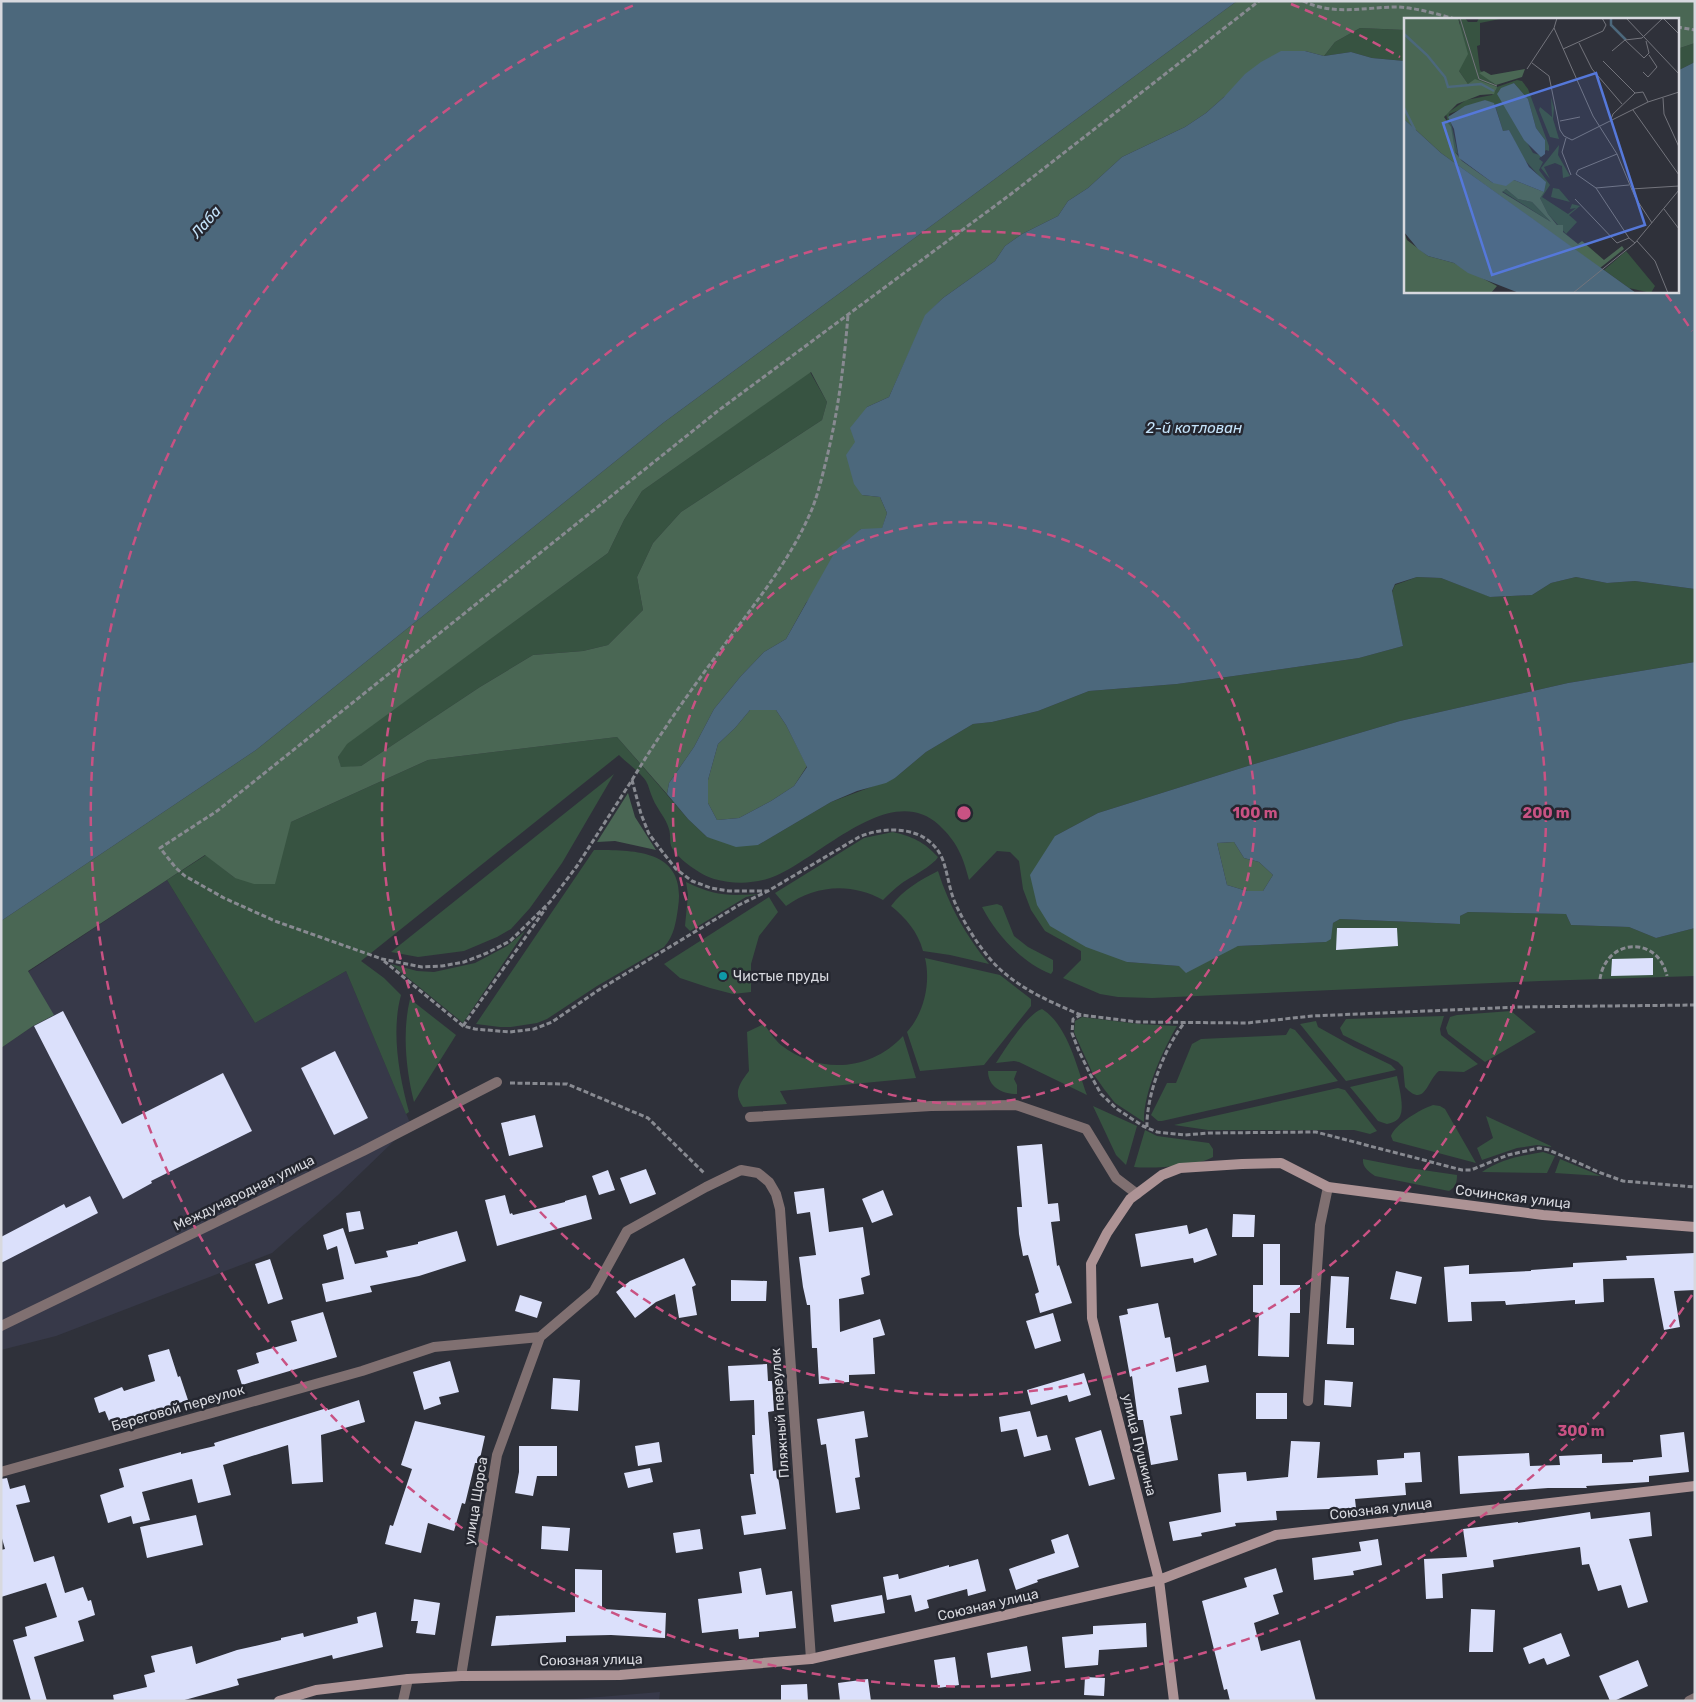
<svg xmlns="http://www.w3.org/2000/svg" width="1696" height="1702" font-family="Rubik,sans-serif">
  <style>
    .built { fill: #373949 }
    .green { fill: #375341 }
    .forest { fill: #4a6754; fill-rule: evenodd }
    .water { fill: #4c687c; fill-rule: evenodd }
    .building { fill: #dbe0fb }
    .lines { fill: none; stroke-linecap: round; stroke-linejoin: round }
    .path { stroke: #888a91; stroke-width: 3; stroke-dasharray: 5 2.5; stroke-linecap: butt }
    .street { stroke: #807071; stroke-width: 10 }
    .secondary { stroke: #ad9395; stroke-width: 10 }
    .ring { fill: none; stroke: #c95283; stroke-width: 2.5; stroke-dasharray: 9 6 }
    .culture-dot { fill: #0f9aa8; stroke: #252730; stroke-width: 2 }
    .labels { text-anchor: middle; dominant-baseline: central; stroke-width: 5; stroke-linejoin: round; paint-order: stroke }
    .poi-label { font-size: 14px; fill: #d8d9df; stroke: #252730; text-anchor: start }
    .street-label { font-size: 14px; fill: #d8d9df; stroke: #252730 }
    .water-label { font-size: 15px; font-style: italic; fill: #c5e4fb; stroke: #252730 }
    .inset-river { fill: none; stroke: #4c687c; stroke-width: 2.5 }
    .inset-road { fill: none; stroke: #73747c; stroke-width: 1 }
    .view { fill: #5578da; fill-opacity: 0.15; stroke: #5578da; stroke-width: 2.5 }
    .inset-edge { fill: none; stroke: #d8d9df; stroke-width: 2.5 }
    .centre { fill: #c95283; stroke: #252730; stroke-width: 2.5 }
    .ring-label { font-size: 15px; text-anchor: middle; font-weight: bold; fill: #c95283; stroke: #252730; stroke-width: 5; stroke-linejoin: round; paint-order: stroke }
  </style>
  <rect width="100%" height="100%" fill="#2f313a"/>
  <path class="built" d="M167 880 255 1023 346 971 413 1130 396 1139 338 1195 272 1253 56 1336 1 1350V1048L33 1026 53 1015 28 972Z
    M660 1692 659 1701H551Z"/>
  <path class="green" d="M1360 28 1405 30V61L1372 58 1351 52 1324 56 1335 42Z
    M1695 43V62L1677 71V49Z
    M810 372 827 402 822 420 681 512 653 543 637 577 643 610 608 645 583 651 533 655 480 687 361 766 341 768 338 757 346 744 608 553 624 520 642 491Z
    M1417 577 1441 578 1491 597 1532 595 1551 583 1576 577 1607 583 1635 581 1695 589V662L1568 683 1400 721 1251 765 1098 813 1055 836 1127 962 1179 966 1238 946 1326 942 1333 923 1340 919 1460 924V916L1468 912 1566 914 1571 925 1629 927 1656 938 1695 928V976L1540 981 1152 998 1118 997 1100 994 1063 978 1081 960V951L1045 931 1031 910 1023 889 1019 861 1010 852 997 851 969 880C963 856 957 842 939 825 889 779 817 862 770 878 753 884 732 884 714 879 701 875 679 860 672 848 669 842 671 835 669 829 666 818 657 809 653 799 650 793 649 786 646 781 640 772 627 763 619 755L361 961 384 978 401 995C391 1032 399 1075 409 1112L406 1114 346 971 255 1023 167 880 206 855 235 878 291 822 428 760 617 737 688 819 707 837 758 845 831 802 895 778 926 752 973 724 992 722 1038 711 1089 691 1177 684 1269 671 1359 658 1403 646 1392 592 1395 585Z
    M614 774 562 863 530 908 511 929 497 937 464 951 418 957 391 952Z
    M893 832C913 837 923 841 938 857 934 865 911 877 902 883 895 888 889 894 883 900 851 882 815 885 786 906L775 893 864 838Z
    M594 850C636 850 687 850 678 908 676 922 674 936 664 947L597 986 547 1019 537 1023 511 1027H500L476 1024Z
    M938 871C949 906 966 936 989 964L950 955 923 951C918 932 906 918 891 906 903 890 920 880 938 871Z
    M686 882C715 896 727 896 759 894L746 897 690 931 685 926 688 895Z
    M769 897 778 912 759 936 751 964V992L733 994 710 988 680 978 664 964Z
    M997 904 1002 906 1014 936 1028 947 1053 960V971L1051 974C1021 962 996 934 982 907Z
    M525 931 463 1023 391 964 417 971 434 972 475 963 507 946Z
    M925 958 1000 975 1031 999V1006L984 1065 920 1071 907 1032C924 1013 931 983 925 958Z
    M410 999 456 1035 414 1102C406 1070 402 1032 410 999Z
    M1042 1009C1068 1025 1077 1068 1087 1095L1019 1062 1014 1061 996 1063C1005 1049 1027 1014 1042 1009Z
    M1511 1011 1536 1032 1485 1062 1448 1034 1446 1028 1450 1017 1457 1015Z
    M1444 1016 1440 1029 1441 1035 1478 1064 1464 1072 1439 1071C1427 1080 1425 1109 1405 1087L1403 1067 1398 1062 1343 1035 1340 1028 1346 1019Z
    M1082 1017 1139 1024 1177 1026C1163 1050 1143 1093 1144 1122L1115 1103 1104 1089 1092 1072 1076 1037 1074 1032 1075 1021Z
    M1316 1021 1318 1027 1354 1047 1391 1065 1396 1070 1346 1081 1300 1024Z
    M764 1024C769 1031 775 1040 781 1045 819 1075 871 1071 903 1036L916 1078 780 1091 787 1104 743 1107C733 1093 739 1084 749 1071L747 1032Z
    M1290 1028 1295 1030 1338 1081 1162 1121H1158L1151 1115 1167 1083H1176L1192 1044 1201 1039 1286 1035Z
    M988 1071H1017L1014 1079 1017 1085V1094C1002 1094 988 1087 988 1071Z
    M1397 1076C1399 1087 1406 1112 1398 1119 1395 1122 1391 1123 1387 1124L1378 1121 1350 1087Z
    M1338 1088 1345 1090 1377 1131 1370 1134 1354 1130H1208L1174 1125Z
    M1433 1105 1440 1106 1445 1109 1476 1163 1393 1141 1391 1136C1395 1124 1421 1109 1433 1105Z
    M1093 1106 1137 1126 1126 1165 1116 1155Z
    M1486 1116 1553 1147 1537 1145 1517 1148 1482 1160 1477 1148 1493 1138Z
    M1145 1130 1157 1136 1209 1143 1213 1149V1157C1198 1166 1152 1169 1134 1167Z
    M1543 1152 1555 1156 1547 1173 1482 1172C1501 1159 1520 1156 1543 1152Z
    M1363 1159 1409 1168 1457 1175C1457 1182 1456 1187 1449 1191L1375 1176C1369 1172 1362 1167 1363 1159Z
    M1560 1159 1601 1176 1555 1173Z"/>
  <path class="forest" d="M1237 1H1695V43L1677 49V19H1405V30L1360 28 1335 42 1324 56 1305 51 1224 97 1206 113 1185 127 1122 157 1088 188 1068 201 1058 216 1022 234 1005 246 995 261 943 298 926 315 889 397 867 407 855 442 862 495 880 497 887 513 882 529H861L806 603 786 639 764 652 741 676 714 709 694 747 669 783 667 794 617 737 428 760 291 822 275 884H254L235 878 205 855 28 971 54 1015 33 1026 1 1048V921L256 750 663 423ZM811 372 827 402 822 420 681 512 653 543 637 577 643 610 608 645 583 651 533 655 480 687 361 766 341 767 338 757 347 744 608 553 624 520 642 491Z
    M750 710H776L786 725 807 766 794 786 771 801 739 818 717 820 708 803V780L718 744 735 728Z
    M628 793 635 817 656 850 615 841 597 842Z
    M1234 842 1244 858 1259 862 1273 875 1263 891H1247L1227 885 1217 843Z"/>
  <path class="water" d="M1 1H1237L663 423 256 750 1 921Z
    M1281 51H1305L1324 56 1351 52 1372 58 1405 61V291H1677V71L1695 62V589L1635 581 1607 583 1576 577 1551 583 1532 595 1490 597 1441 578 1417 577 1395 584 1392 591 1403 646 1359 658 1269 671 1177 684 1089 691 1038 711 992 722 973 724 926 752 895 778 886 783 857 791 831 802 758 845 736 847 707 837 688 819 667 794 669 783 694 747 714 709 741 676 764 652 786 639 836 550 861 529 882 528 887 513 880 497 862 495 854 484 846 455 855 442 850 428 867 407 889 397 925 315 943 298 995 261 1005 246 1022 234 1058 216 1068 201 1088 188 1122 157 1185 127 1206 113 1224 97 1245 74 1261 62ZM750 710H776L786 725 807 767 794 786 771 801 739 818 717 820 708 803V780L718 744 735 728Z
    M1695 662V928L1656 938 1629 927 1571 925 1566 914 1468 912 1460 916V924L1340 919 1333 923 1331 939 1326 942 1238 946 1186 973 1179 966 1127 962 1086 947 1050 926 1037 905 1030 875 1055 836 1098 813 1251 765 1400 721 1568 683ZM1234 842 1244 858 1259 862 1273 875 1263 891H1247L1227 885 1217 843Z"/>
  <path class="building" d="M1337 928H1397L1398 946 1336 950Z
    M1653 958V975L1611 976 1612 959Z
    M63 1011 122 1124 223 1073 252 1131 151 1181 152 1183 123 1199 34 1026Z
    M335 1051 368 1118 334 1135 301 1068Z
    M535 1115 543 1147 509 1156 501 1123Z
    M1042 1144 1048 1204 1058 1203 1060 1221 1051 1222 1057 1266 1059 1265 1072 1303 1040 1313 1035 1294 1039 1292 1028 1255 1023 1256 1019 1234 1017 1207H1022L1017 1146Z
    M646 1169 656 1194 630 1204 620 1178Z
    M608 1170 615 1190 599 1195 592 1176Z
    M824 1188 829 1232 863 1227 870 1275 861 1278 864 1294 839 1299 840 1332 880 1319 885 1335 873 1338 875 1374 849 1375V1382L819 1384 817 1348H812L810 1305H807L803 1287 799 1257 816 1255 810 1212 797 1214 794 1192Z
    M883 1190 893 1215 872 1223 862 1199Z
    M505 1195 510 1214 512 1213 513 1215 565 1202V1201L586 1195 592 1219 497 1246 485 1200Z
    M90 1196 98 1213 1 1263V1237L64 1204 66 1208Z
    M360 1211 364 1229 349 1232 346 1213Z
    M1233 1214 1255 1215 1254 1237H1232Z
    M1187 1225 1189 1234 1207 1228 1217 1255 1194 1263 1193 1258 1141 1267 1135 1234Z
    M343 1228 355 1264 388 1257 386 1251 418 1244V1242L457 1231 466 1261 419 1276 370 1286 372 1292 326 1302 322 1284 344 1279 337 1246 327 1250 323 1235Z
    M1263 1244H1280V1285H1300V1313H1290L1289 1357 1258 1356 1259 1313 1253 1312V1285H1263Z
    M1695 1253V1290L1674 1291 1680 1327 1664 1330 1654 1278 1603 1279 1604 1302 1575 1304V1300L1506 1305 1505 1301 1471 1302 1472 1321 1448 1322 1444 1267 1469 1265V1274L1531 1271V1270L1573 1267V1263L1627 1260 1626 1256Z
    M684 1258 696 1285 692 1287 697 1315 679 1318 675 1294 656 1302 635 1318 616 1292 630 1281Z
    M270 1259 283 1299 268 1304 255 1264Z
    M1396 1271 1422 1277 1416 1304 1390 1299Z
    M1331 1276 1349 1277 1346 1328H1354V1345L1327 1344Z
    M731 1280 767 1281 766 1301H731Z
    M520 1295 542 1302 537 1318 515 1311Z
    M1158 1303 1165 1338 1170 1337 1176 1372 1206 1365 1209 1382 1178 1388 1182 1414 1170 1416 1178 1460 1151 1465 1143 1420H1138L1132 1376 1130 1377 1119 1316 1128 1314 1127 1309Z
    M323 1312 337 1357 242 1385 237 1370 259 1363 256 1353 297 1341 291 1321Z
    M1053 1313 1061 1341 1035 1349 1026 1321Z
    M169 1349 178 1377 180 1376 188 1400 155 1411 157 1416 141 1422 139 1416 111 1426 105 1411 99 1413 94 1398 122 1387 124 1391 155 1381 148 1355Z
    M450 1361 459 1392 439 1397 441 1404 424 1410 413 1372Z
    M767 1364 768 1381H772L774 1411 768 1412 773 1471 777 1470 786 1529 744 1535 741 1516 756 1514 750 1474H754L752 1435H755L754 1400 730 1401 728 1366Z
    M1084 1373 1091 1395 1069 1402 1067 1395 1031 1405 1027 1390Z
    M553 1378 580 1380 578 1411 551 1409Z
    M1325 1380 1353 1382 1351 1407 1324 1405Z
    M1256 1393H1287V1419H1256Z
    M359 1400 365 1422 321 1435 323 1482 292 1484 288 1445 223 1465 231 1495 198 1503 192 1479 142 1492 150 1520 133 1524 131 1516 108 1523 100 1495 124 1487 119 1469 181 1452V1454L215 1446 214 1443 327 1408 328 1410Z
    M864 1411 868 1437 855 1439 860 1477 855 1478 860 1509 836 1513 826 1444 821 1445 817 1419Z
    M1030 1411 1037 1437 1047 1435 1051 1450 1024 1457 1017 1429 1001 1432 999 1417Z
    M415 1421 485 1436 479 1463H475L465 1504 462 1503 454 1531 428 1523 421 1553 385 1544 390 1525 393 1526 412 1469 401 1465Z
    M1101 1430 1115 1479 1089 1486 1075 1438Z
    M1684 1432 1689 1472 1649 1476V1482L1586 1486 1587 1488H1548L1460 1494 1458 1456 1529 1453 1530 1466 1560 1465 1559 1456 1602 1454V1463L1633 1462V1460L1662 1457 1660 1435Z
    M1291 1441 1320 1442 1317 1478 1378 1475 1377 1460 1404 1458V1453L1420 1452 1422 1482 1405 1483 1406 1495 1355 1499 1356 1508 1276 1511 1277 1520 1235 1523 1236 1526 1201 1533 1202 1536 1173 1541 1169 1522 1221 1512 1218 1474 1246 1472 1247 1481 1288 1477Z
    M659 1442 662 1462 638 1466 635 1446Z
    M519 1446H557V1476H537L533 1496 515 1493 519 1472Z
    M650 1468 653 1482 628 1488 624 1473Z
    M7 1478 10 1489 25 1485 30 1502 16 1505 34 1562 54 1556 65 1593 83 1587 88 1601 91 1600 95 1615 78 1621 84 1641 34 1657 47 1701H31L13 1640 27 1636 25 1627 57 1617 46 1583 1 1597V1550L5 1549 1 1535V1479Z
    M1590 1512 1591 1519 1650 1512 1652 1536 1629 1539 1648 1602 1628 1608 1621 1585 1598 1591 1589 1564 1582 1565 1580 1547 1493 1560 1494 1567 1442 1574 1443 1598 1426 1599 1424 1559 1467 1557 1463 1529 1518 1522V1523Z
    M196 1515 203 1545 147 1558 140 1527Z
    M542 1526 570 1528 568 1551 541 1549Z
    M700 1529 703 1549 676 1553 673 1533Z
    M1068 1534 1079 1567 1037 1580 1038 1582 1016 1590 1009 1569 1055 1553 1051 1540Z
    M1378 1539 1382 1565 1353 1571 1354 1575 1314 1580 1312 1558 1361 1551 1359 1542Z
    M978 1559 986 1591 968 1596 967 1589 927 1600 929 1608 915 1612 911 1595 887 1600 883 1577 898 1574 899 1579 949 1565V1567Z
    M761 1568 766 1595 792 1591 796 1628 759 1632V1637L739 1639 738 1629 702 1633 698 1599 742 1593 739 1572Z
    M1276 1568 1283 1592 1273 1595 1279 1614 1254 1623 1261 1651 1300 1640 1316 1701H1230L1227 1689 1224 1690 1202 1601 1247 1587 1244 1578Z
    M575 1569 602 1570V1607L603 1609 666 1613 665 1638 611 1635 566 1636V1642L491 1646 496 1616 575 1612Z
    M882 1595 885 1613 834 1622 831 1605Z
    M414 1599 440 1603 435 1635 416 1633 418 1621H411Z
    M1471 1609 1495 1610 1493 1652H1469Z
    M376 1612 383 1647 333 1659 332 1655 237 1679 239 1685 181 1701H114L113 1695 147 1687 144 1675 155 1672 151 1656 192 1646 196 1664 237 1650 281 1640V1638L303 1633 304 1637 358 1623 357 1617Z
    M1146 1623 1147 1647 1099 1650 1098 1665 1065 1668 1062 1637 1093 1634V1626Z
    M1561 1633 1570 1656 1547 1665 1544 1658 1529 1664 1523 1648Z
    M1027 1646 1031 1671 991 1678 987 1653Z
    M955 1657 959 1685 938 1688 934 1660Z
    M1638 1660 1648 1686 1614 1701H1610L1599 1676Z
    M1085 1677 1105 1678 1104 1696 1084 1695Z
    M868 1679 871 1701H840L838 1683Z
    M807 1684 808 1701H781V1685Z"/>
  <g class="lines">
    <path class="path" d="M1303 1C1334 16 1365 7 1398 7 1417 8 1437 14 1455 19
      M1677 27 1695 30
      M632 780C658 737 687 695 717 655 751 608 790 562 812 509 818 494 822 477 826 461 838 413 844 365 848 315
      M384 961 463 1026 475 1029 510 1032 534 1029 552 1022 597 991 739 905 768 891
      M1600 979C1606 938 1658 935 1667 976
      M1695 1005 1519 1007 1312 1016 1247 1023 1138 1022 1081 1015 1073 1019 1072 1033 1078 1049 1090 1074 1101 1094 1117 1109 1143 1126 1157 1132 1185 1135 1209 1133 1316 1132 1462 1170H1471L1508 1155 1539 1148 1549 1150 1601 1173 1623 1181 1695 1187
      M1081 1015C1046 1000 1010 985 986 954 974 939 964 922 956 905 949 890 948 873 942 858 928 826 886 825 859 837L768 891H729L711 888 692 881 676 869 661 850 649 834 641 814 632 780 577 866 550 902 510 941 487 953 464 962 442 966 422 967 382 959 275 921 224 898 185 876 176 868 160 848 217 811 719 410 1011 194 1259 1
      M463 1026 546 908
      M510 1083 567 1084 648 1118 704 1173
      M1147 1127C1146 1096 1165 1046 1185 1022"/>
    <path class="street" d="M750 1117 931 1106 1016 1105 1086 1129 1116 1178 1137 1194
      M1 1326 363 1151 497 1082
      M1308 1401 1320 1225 1328 1187
      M1 1472 362 1371 434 1347 540 1337
      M461 1676 497 1455 540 1337 594 1291 627 1231 706 1187 741 1170 758 1173 769 1182 776 1194 780 1209 811 1659
      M403 1701 408 1679
      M1689 1701 1695 1698"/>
    <path class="secondary" d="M279 1701 316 1690 408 1679 461 1676 620 1675 811 1659 1159 1580 1276 1535 1695 1486
      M1174 1701 1159 1580 1092 1318 1091 1264 1107 1233 1130 1199 1162 1175 1180 1168 1242 1164 1281 1163 1328 1187 1543 1215 1695 1227"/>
  </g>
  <g class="ring">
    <circle cx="964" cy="813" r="291"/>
    <circle cx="964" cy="813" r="582"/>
    <path d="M1692 1295A873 873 0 1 1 637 4M1291 4A873 873 0 0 1 1400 57M1666 294A873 873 0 0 1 1692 331"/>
  </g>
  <circle class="culture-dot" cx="723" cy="976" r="5"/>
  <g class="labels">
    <g class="poi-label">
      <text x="733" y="976">Чистые пруды</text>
    </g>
    <g class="street-label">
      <text transform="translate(244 1193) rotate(-26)">Международная улица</text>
      <text transform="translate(1513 1197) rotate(7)">Сочинская улица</text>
      <text transform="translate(178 1408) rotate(-16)">Береговой переулок</text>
      <text transform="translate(780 1413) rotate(-94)">Пляжный переулок</text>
      <text transform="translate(1139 1445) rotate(76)">улица Пушкина</text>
      <text transform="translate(476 1501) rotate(-81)">улица Щорса</text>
      <text transform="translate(1381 1509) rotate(-7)">Союзная улица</text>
      <text transform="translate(988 1605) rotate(-13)">Союзная улица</text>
      <text transform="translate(591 1660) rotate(-1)">Союзная улица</text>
    </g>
    <g class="water-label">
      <text transform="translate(206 222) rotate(-49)">Лаба</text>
      <text x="1194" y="428">2-й котлован</text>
    </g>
  </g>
  <g transform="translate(1404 18)">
    <rect width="275" height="275" fill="#2f313a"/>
    <path d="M54 0H61L64 4H73L75 0H101L76 5V27L73 28 76 52 93 69 113 62 118 63 124 71 145 128V133L142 132 135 141 139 144 135 152 146 167 138 179 164 196 172 190 166 191 168 186 176 188 165 197 173 204 162 216 144 196 136 180V159L118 139 105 112 99 113 91 87 81 82 45 96 54 136 51 134 42 96 62 82 88 77 92 72 64 66 55 53 56 5ZM110 65 124 81 132 110 141 122 139 138 129 135 94 74ZM147 79 150 90 149 101 155 121 146 119 135 92 136 89 148 99ZM155 127 154 137 166 158 159 160 158 148 151 145 140 149 146 161 137 150ZM149 170 155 171 166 184 147 179ZM102 171 114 181 128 184 147 204 98 173ZM222 233 251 268 247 275 225 270 200 252Z" fill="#375341" fill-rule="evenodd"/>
    <path d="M0 0H54L64 36 55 53 64 66 71 61 93 69 90 76 76 77 53 86 40 99 47 109 51 134 58 143 89 165 110 162 140 174 136 180 144 196 153 207H159V214L174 226 178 223 200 242 218 228 220 231 196 250 37 135 0 101ZM102 171 114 181 128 184 147 204 98 174ZM121 51 118 59 92 67 75 55 80 53 87 57ZM0 214 3 222 24 238 50 245 93 268 87 275H0Z" fill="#4a6754" fill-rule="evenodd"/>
    <path d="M110 65 124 81 132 110 141 122V136L137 139 120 122 93 76 97 70ZM81 82 90 85 99 113 105 112 125 149 142 164 140 174 110 162 102 168 89 165 55 140 50 111 44 99 61 88ZM0 101 37 135 232 275H115L64 255 50 245 24 238 14 231 0 214Z" fill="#4c687c"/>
    <path class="inset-river" d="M207 0V7L222 22M0 16 23 37 41 59 44 69 77 66 90 73M0 90 11 112"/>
    <path class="inset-road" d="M56 0 75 61 93 68M222 0 275 56M150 10 189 98 213 136 231 179 248 205M242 23 245 35 240 40 221 22 238 20 259 0 275 16M175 25 188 51 218 86M159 31 199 13 202 7 198 0M208 33 221 22M199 43 231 75 239 74 244 84M128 45 145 58 156 112 160 118 168 122 244 84 275 74M123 51 150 10 153 0M239 54 244 59 253 49 245 37M259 80 260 96 275 129M229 92 275 157M207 101 209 96 231 75M156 103 176 99M162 120 158 134 167 157M213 136 174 152 172 156 192 170 225 167M192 170 225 220 231 225M227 171 275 168M171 181 213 225 225 220M260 191 275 211M233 223 251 243 264 275M169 275 231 225 275 172"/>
    <path class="view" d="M192 55 241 207 88 257 39 105Z"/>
    <rect width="275" height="275" class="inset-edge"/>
  </g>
  <circle cx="964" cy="813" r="8" class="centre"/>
  <g class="ring-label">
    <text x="1255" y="818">100 m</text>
    <text x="1546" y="818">200 m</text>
    <text x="1581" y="1436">300 m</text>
  </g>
  <rect width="1696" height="1702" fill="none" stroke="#d8d9df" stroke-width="5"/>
</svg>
